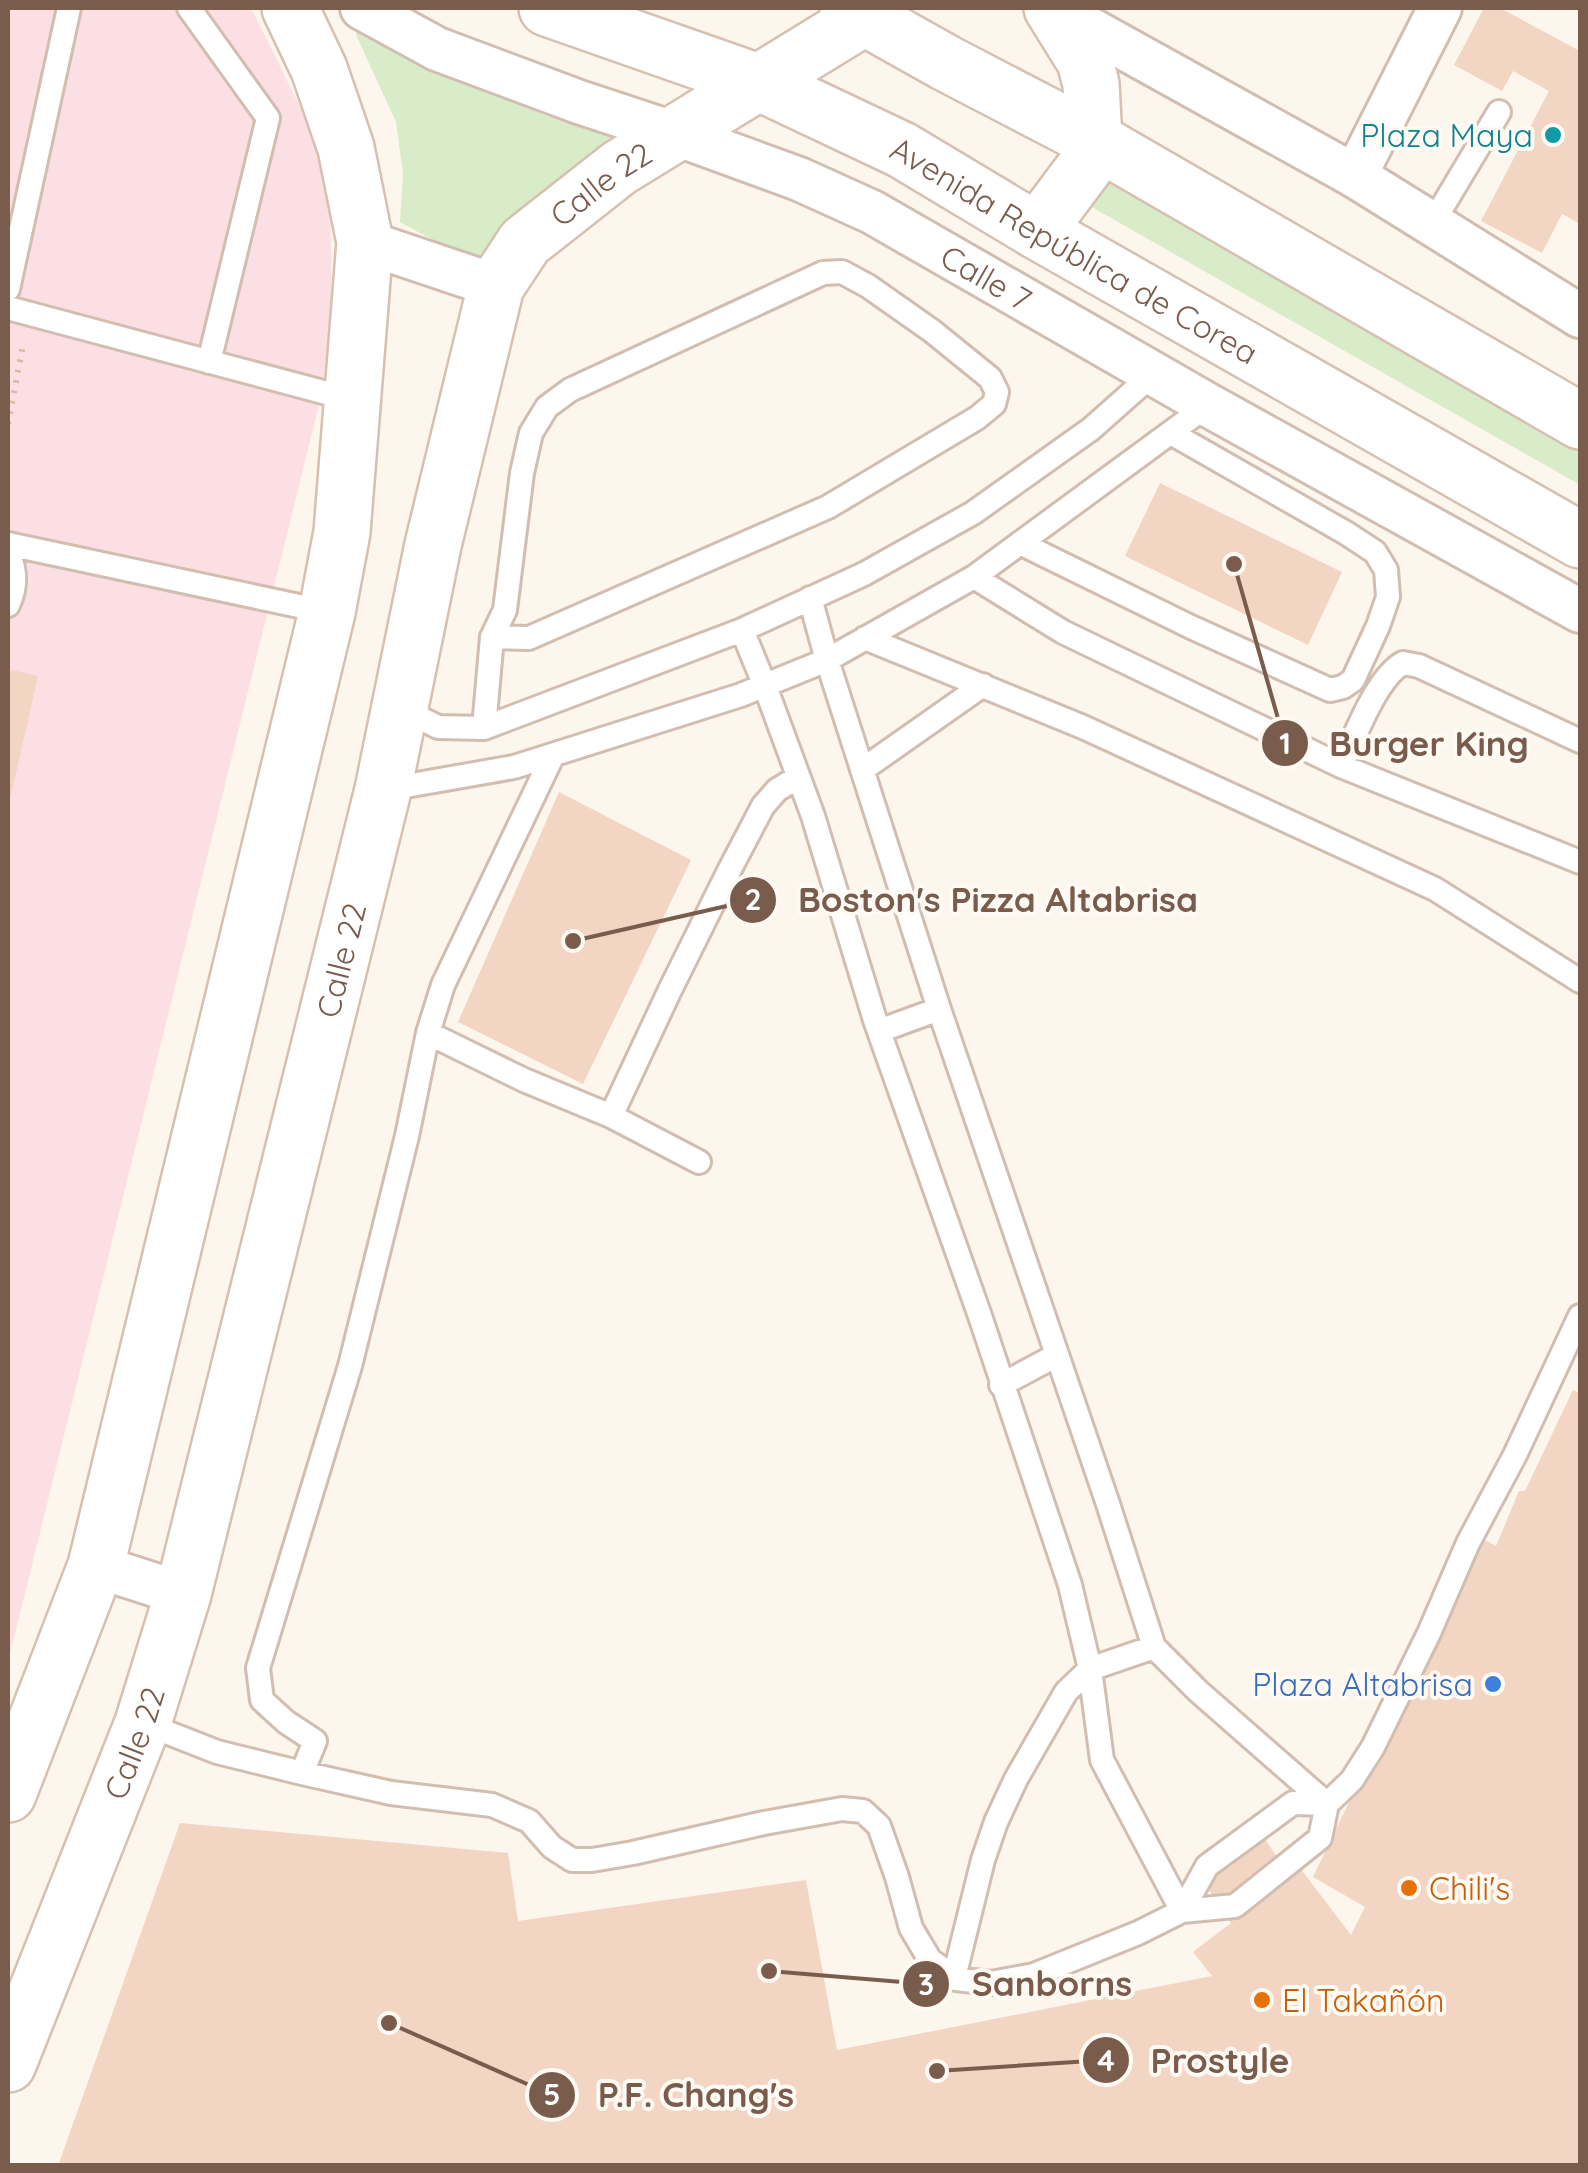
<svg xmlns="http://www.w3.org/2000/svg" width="1588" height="2173" font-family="Quicksand,sans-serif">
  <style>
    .medical { fill: #fbdfe3 }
    .green { fill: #d8ecc9 }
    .building { fill: #f3d5c3 }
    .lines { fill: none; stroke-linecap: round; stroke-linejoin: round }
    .lane-casing { stroke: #d1beb0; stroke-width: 28 }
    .street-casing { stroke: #d1beb0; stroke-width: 48 }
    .secondary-casing { stroke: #d6c0b0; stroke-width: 60 }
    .path { stroke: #d9b8a5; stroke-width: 6; stroke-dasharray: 2.5 8; stroke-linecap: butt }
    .lane { stroke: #fff; stroke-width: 22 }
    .street { stroke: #fff; stroke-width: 42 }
    .secondary { stroke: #fff; stroke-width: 55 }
    .culture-dot { fill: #0f9aa8; stroke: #fffaf3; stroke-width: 4 }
    .shop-dot { fill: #3f7fe0; stroke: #fffaf3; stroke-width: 4 }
    .food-dot { fill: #e8710a; stroke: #fffaf3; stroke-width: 4 }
    .labels { text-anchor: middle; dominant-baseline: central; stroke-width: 8; stroke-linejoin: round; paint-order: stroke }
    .culture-label { font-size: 32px; fill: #0d838f; stroke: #fffaf3; text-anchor: end }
    .street-label { font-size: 32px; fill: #7a5c4d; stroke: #fffaf3 }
    .shop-label { font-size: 32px; fill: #366cbe; stroke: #fffaf3; text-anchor: end }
    .food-label { font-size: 32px; fill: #c56008; stroke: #fffaf3; text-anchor: start }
    .leader { fill: none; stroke: #7a5c4d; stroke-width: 4 }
    .callout-dot { fill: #7a5c4d; stroke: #fffaf3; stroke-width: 4 }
    .mark-label { font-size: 30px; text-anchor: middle; font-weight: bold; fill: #fff }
    .callout-label { font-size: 35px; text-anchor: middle; font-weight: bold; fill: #7a5c4d; stroke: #fffaf3; stroke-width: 8; stroke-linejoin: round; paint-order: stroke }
  </style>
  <rect width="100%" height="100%" fill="#fdf6ec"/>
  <path class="medical" d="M8 8H248L253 12 330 167 332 352 8 1662Z"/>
  <path class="green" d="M360 25 450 77 547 116 631 133 476 264 400 222 403 173 396 122 356 35Z
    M1109 175 1580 445V485L1090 206Z"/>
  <path class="building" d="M1484 8H1500L1580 51V224L1562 214 1542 253 1481 221 1549 91 1513 71 1502 91 1454 65Z
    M1160 483 1342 572 1308 645 1125 556Z
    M8 669 38 676 9 804H8Z
    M559 792 691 860 583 1084 458 1022Z
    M1573 1390 1580 1393V2166H58L180 1823 508 1853 518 1921 806 1880 837 2050 1212 1976 1193 1952 1231 1923 1198 1874 1258 1829 1290 1876 1300 1868 1351 1935 1365 1907 1313 1877 1477 1536 1496 1546 1519 1491H1525Z"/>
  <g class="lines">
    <defs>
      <path id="lane" d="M189 8 268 118 209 362
        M1432 224 1499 112
        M8 289 69 8
        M8 308 353 400
        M1020 543 1191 627 1330 690 1343 687 1353 680 1378 626 1388 597 1386 570 1375 552 1346 533 1171 433
        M8 544 327 612
        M8 554C16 570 16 588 8 605
        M974 577 1063 632 1341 766 1580 862
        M810 598 827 660 939 1009 1108 1504 1154 1647 1198 1691 1327 1804
        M742 630 765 686 813 816 875 1020 980 1316 1070 1585 1090 1669 1102 1760 1182 1911
        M865 638 1083 727 1435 889 1580 981
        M400 708 438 727 484 728 742 630 864 574 973 513 1091 429 1153 374
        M484 728 492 637 505 610 522 473 531 433 547 407 570 390 823 273 842 272 868 286 932 331 990 378 997 392 994 404 977 418 828 507 529 638 492 637
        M1341 766C1355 737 1376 678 1403 663L1419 666 1580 741
        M862 770 983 685
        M383 790 514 767 741 695 827 660 974 577 1208 405
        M879 1031 939 1009
        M428 1033 524 1080 611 1116 699 1162
        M611 1116 670 990 730 869 763 806 777 790 798 777
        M1001 1385 1057 1355
        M143 1723 217 1752 302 1773 391 1793 492 1805 529 1821 552 1847 572 1860H592L633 1853 764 1823 842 1809 863 1811 879 1826 897 1877 911 1928 930 1960 956 1979 991 1983 1034 1975 1138 1933 1182 1911 1235 1906 1320 1838 1327 1804 1352 1780 1373 1747 1429 1633 1468 1543 1515 1455 1580 1316
        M302 1773 315 1741 286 1722 262 1700 258 1668 350 1366 407 1136 428 1033 443 985 553 755
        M1182 1911 1207 1866 1293 1803 1327 1804
        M954 1977 983 1860 996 1822 1016 1779 1066 1692 1090 1669 1154 1647"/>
      <g id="street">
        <path id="s1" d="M362 8 437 49 579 102 673 133 799 179 872 212 1208 405 1580 611"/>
        <path d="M1052 8 1355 176 1580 316"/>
        <path d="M1355 176 1440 8"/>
        <path d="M365 242 496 286"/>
        <path d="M96 1566 183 1594"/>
      </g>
      <g id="secondary">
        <path id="s2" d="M547 8 758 82 902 150 1037 231 1580 540"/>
        <path d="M848 8 946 63 1094 140 1580 421"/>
        <path d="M1037 231 1085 167 1094 140 1091 84 1085 61 1052 8"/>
        <path d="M8 1794 96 1566 327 612 342 532 365 242 346 148 319 69 290 8"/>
        <path id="s3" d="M8 2064 143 1723 183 1594 383 790 433 545 496 286 525 242 619 168 865 17"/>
      </g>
    </defs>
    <use href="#lane" class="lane-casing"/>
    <use href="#street" class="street-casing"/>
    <use href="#secondary" class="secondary-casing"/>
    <path class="path" d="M8 424 23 345"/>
    <use href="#lane" class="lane"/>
    <use href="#street" class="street"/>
    <use href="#secondary" class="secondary"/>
  </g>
  <circle class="culture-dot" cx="1553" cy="135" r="10"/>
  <circle class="shop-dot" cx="1493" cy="1684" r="10"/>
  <g class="food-dot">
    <circle cx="1409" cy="1888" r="10"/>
    <circle cx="1262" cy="2000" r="10"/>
  </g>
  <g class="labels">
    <g class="culture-label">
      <text x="1533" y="135">Plaza Maya</text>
    </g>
    <g class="street-label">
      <text stroke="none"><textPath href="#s3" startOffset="1995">Calle 22</textPath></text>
      <text stroke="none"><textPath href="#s2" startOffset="582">Avenida República de Corea</textPath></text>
      <text stroke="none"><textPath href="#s1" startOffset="682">Calle 7</textPath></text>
      <text stroke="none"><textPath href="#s3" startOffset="1155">Calle 22</textPath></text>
      <text stroke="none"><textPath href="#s3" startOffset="345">Calle 22</textPath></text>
    </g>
    <g class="shop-label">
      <text x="1473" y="1684">Plaza Altabrisa</text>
    </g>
    <g class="food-label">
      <text x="1429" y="1888">Chili's</text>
      <text x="1282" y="2000">El Takañón</text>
    </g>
  </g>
  <path class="leader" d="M1234 564L1285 743M573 941L753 900M769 1971L926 1984M937 2071L1106 2060M389 2023L552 2095"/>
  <g class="callout-dot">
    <circle cx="1234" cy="564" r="10"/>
    <circle cx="573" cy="941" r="10"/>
    <circle cx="769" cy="1971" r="10"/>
    <circle cx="937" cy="2071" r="10"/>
    <circle cx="389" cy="2023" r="10"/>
    <circle cx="1285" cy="743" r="25"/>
    <circle cx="753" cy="900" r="25"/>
    <circle cx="926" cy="1984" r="25"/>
    <circle cx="1106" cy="2060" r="25"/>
    <circle cx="552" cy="2095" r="25"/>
  </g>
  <g class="mark-label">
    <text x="1285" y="754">1</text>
    <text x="753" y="910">2</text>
    <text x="926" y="1995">3</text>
    <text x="1106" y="2071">4</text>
    <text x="552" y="2105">5</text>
  </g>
  <g class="callout-label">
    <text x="1429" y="756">Burger King</text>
    <text x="998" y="912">Boston's Pizza Altabrisa</text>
    <text x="1052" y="1996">Sanborns</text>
    <text x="1220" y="2073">Prostyle</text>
    <text x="696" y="2107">P.F. Chang's</text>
  </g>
  <rect width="1588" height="2173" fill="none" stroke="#7a5c4d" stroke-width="20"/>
</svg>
